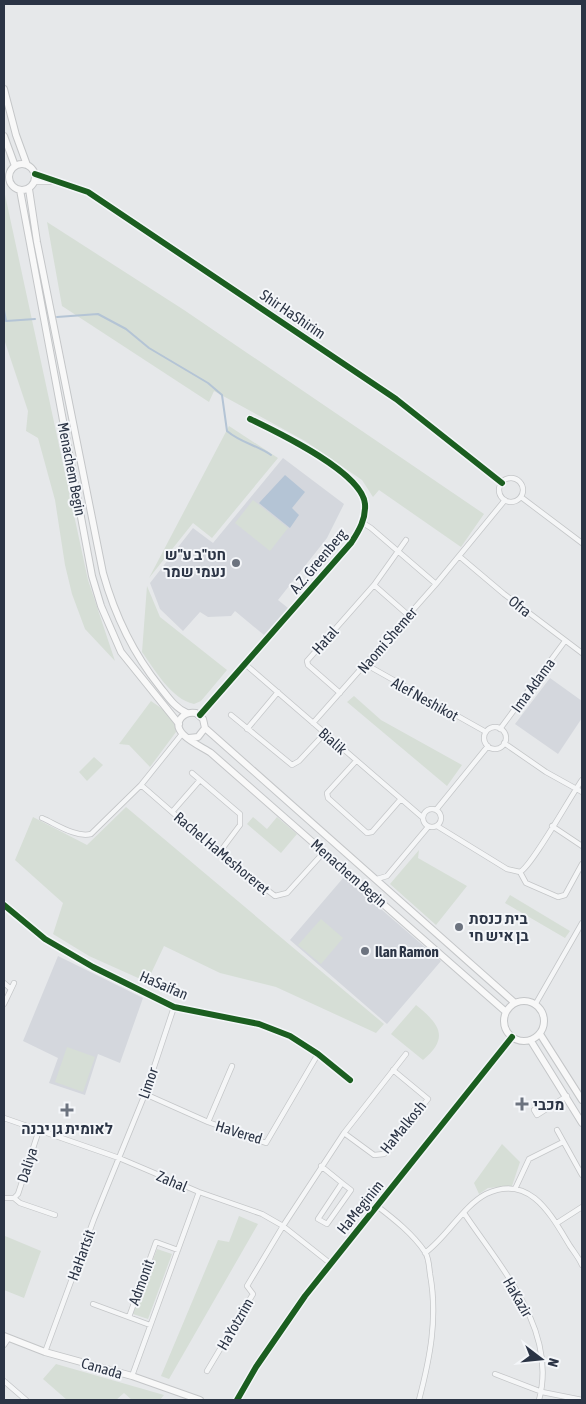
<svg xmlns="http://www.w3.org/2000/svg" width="586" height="1404" font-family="'Asap Condensed',Heebo,sans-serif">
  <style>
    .built { fill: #d4d7dd }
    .green { fill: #d6ded6 }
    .water { fill: #b4c4d5 }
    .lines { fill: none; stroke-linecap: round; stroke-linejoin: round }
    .stream { stroke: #b4c4d5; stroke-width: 2 }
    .street-casing { stroke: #c4c6c8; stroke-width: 6 }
    .secondary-casing { stroke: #c4c6c8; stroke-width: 8 }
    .street { stroke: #f5f6f7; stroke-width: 4.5 }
    .secondary { stroke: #f8f8f8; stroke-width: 6 }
    .cycleway-casing { stroke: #f4f6f9; stroke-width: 9 }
    .cycleway { stroke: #1b5e20; stroke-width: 6 }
    .poi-dot { fill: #6c737f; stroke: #f4f6f9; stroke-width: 2 }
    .labels { text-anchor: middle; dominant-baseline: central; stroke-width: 4; stroke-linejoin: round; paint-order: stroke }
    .street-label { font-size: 15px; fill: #2b3445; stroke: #f4f6f9 }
    .poi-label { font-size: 15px; font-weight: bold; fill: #2b3445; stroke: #f4f6f9; text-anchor: start }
  </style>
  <rect width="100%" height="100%" fill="#e6e8ea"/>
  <path class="built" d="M283 458 344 504 327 538 278 600 288 608 264 635 235 611 231 616 208 617 200 612 183 631 160 609 150 583 193 528 213 543Z
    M550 678 582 701V718L558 754 515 724Z
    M344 877 441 961 387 1024 290 940Z
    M58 956 143 998 120 1063 98 1054 85 1095 49 1083 58 1058 23 1041Z"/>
  <path class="green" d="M4 190 88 580 115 661 85 629 72 594 65 565 55 500 38 438 26 431 28 411 4 339Z
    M47 222 184 310 484 514 461 547 379 490 373 497 362 480 305 441 214 391 209 402 62 306Z
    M229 426 278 458 212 538 193 523 149 578Z
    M253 500 288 528 270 551 235 523Z
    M147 586 160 617 227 670 201 701 194 704C171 699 155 670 142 652Z
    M354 696 381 720 462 765 447 786 347 702Z
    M151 701C164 710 174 716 176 732L150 767 129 745 119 744Z
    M94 757 103 765 87 781 79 772Z
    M126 807 384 1024 376 1033 276 987 220 973 164 946 147 982 89 956 53 934 63 903 15 860 33 817 87 845Z
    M253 817 267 829 277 817 297 834 281 853 247 824Z
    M419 850 418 858 467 886 436 925 390 884Z
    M510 895 570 931 565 938 505 903Z
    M321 919 343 938 321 964 298 945Z
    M416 1005C438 1023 451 1037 423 1060L391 1034Z
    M67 1047 95 1057 83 1092 55 1082Z
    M502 1144 520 1162 512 1186 488 1188 479 1194 474 1183Z
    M239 1216 258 1224 169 1379 161 1376 218 1240 229 1242Z
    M5 1236 41 1251 24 1298 4 1290Z
    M157 1249 172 1254 148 1319 133 1314Z
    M56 1364 164 1395 160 1400H132L124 1393 116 1400H67L43 1379Z"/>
  <path class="water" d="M285 475 305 492 292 508 299 515 290 528 259 503Z"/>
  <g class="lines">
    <path class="stream" d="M4 310 6 321 35 319
      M57 317 98 314 126 329 149 348 208 383 222 395 227 431C241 443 257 445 271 455"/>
    <defs>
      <path id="street" d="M35 174 88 192 396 399 502 483
        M34 182H55
        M499 490a12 12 0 1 1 24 0a12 12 0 1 1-24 0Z
        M521 497 582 543
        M363 523 371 528 436 584
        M459 556 504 594 582 653
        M374 585 408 615
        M245 664 422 817
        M365 664 486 732
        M340 693 308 665 307 661 374 585 406 540
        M200 715 351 543C359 531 366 519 365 504 362 472 277 432 250 419
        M231 715 292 765 299 761 325 733
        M313 723 436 584 505 500
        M484 738a11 11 0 1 1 22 0a11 11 0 1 1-22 0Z
        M247 729 278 692
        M500 729 565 641
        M504 743 546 772 582 792
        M356 761 327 793 328 798 367 833 372 832 400 800
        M192 773 240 814V825L219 853
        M141 785 219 853 275 896 287 893 324 852
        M423 818a9 9 0 1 1 18 0a9 9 0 1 1-18 0Z
        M436 810 488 746
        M172 812 200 780
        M42 818C56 824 76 838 91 834L141 785 182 734
        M437 826 507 869 520 872C532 866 570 797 582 780
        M552 826 582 846
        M520 872 526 883 558 897 565 895 582 864
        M377 879 387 876 428 827
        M4 905 45 939 93 967 174 1007 259 1024 290 1036 318 1054 350 1080
        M4 983 11 989
        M4 1004 14 983
        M535 1005 582 923
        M145 1094 208 1122 266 1143 318 1054
        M534 1110 537 1115 567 1096
        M4 1118 119 1158 199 1192 262 1214 283 1226 331 1264
        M208 1122 232 1066
        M557 1130 582 1175
        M344 1133 374 1155 384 1154 428 1099 393 1070
        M321 1166 342 1183
        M342 1183 351 1190 327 1224 318 1219Z
        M515 1189 529 1159 563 1142
        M4 1198H14L20 1203 55 1215
        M14 1198 18 1194 39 1130
        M377 1206C394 1219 413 1234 425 1252 429 1258 429 1267 430 1274 438 1318 430 1358 419 1400
        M464 1213C500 1267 558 1330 539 1400
        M557 1223 582 1207
        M425 1253C447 1237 463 1206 486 1194 530 1173 551 1215 570 1246 574 1252 579 1258 582 1265
        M93 1304 150 1325
        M129 1317 156 1242 178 1250
        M4 1345 8 1339
        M45 1352 94 1219 145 1094 174 1007
        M207 1371 253 1294 247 1286 283 1226 344 1133 406 1054
        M495 1374 542 1392 582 1400
        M132 1376 199 1192
        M4 1381 26 1400"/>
      <path id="secondary" d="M4 89 16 135 27 165
        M4 136 15 166
        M9 177a13 13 0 1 1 26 0a13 13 0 1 1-26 0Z
        M29 189 37 242 103 573C115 616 132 652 160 687 168 697 175 708 187 713
        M20 190 92 576 101 606 121 652 179 724
        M205 728 515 1003
        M189 738 198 737 205 728 203 719 196 713C190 712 185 713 181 718 169 733 201 746 211 753L506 1012
        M504 1021a20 20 0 1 1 40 0a20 20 0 1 1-40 0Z
        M540 1034 582 1100
        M531 1041 582 1123
        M4 1336 45 1352 132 1376 200 1400
        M237 1400 256 1367 305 1296 512 1037"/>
    </defs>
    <use href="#street" class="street-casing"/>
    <use href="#secondary" class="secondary-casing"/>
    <use href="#street" class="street"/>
    <use href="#secondary" class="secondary"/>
    <defs>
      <path id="cycleway" d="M35 174 88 192 396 399 502 483
        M200 715 351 543C359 531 366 519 365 504 362 472 277 432 250 419
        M4 905 45 939 93 967 174 1007 259 1024 290 1036 318 1054 350 1080
        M237 1400 256 1367 305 1296 512 1037"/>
    </defs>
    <use href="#cycleway" class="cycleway-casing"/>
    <use href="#cycleway" class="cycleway"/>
  </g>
  <g class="poi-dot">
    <circle cx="236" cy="563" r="5"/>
    <circle cx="459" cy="927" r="5"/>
    <circle cx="365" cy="951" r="5"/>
    <path d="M519.5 1096.5h5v5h5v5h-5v5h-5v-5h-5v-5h5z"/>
    <path d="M64.5 1102.5h5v5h5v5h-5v5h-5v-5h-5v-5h5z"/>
  </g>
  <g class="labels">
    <g class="street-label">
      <text transform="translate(293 314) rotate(34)">Shir HaShirim</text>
      <text transform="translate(72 469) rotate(79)">Menachem Begin</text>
      <text transform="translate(318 561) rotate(-50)">A.Z. Greenberg</text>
      <text transform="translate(520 606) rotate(38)">Ofra</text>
      <text transform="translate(325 640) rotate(-48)">Hatal</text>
      <text transform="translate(387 640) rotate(-49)">Naomi Shemer</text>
      <text transform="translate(533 685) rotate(-54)">Ima Adama</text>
      <text transform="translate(425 699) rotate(29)">Alef Neshikot</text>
      <text transform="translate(333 741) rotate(41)">Bialik</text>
      <text transform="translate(222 853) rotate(40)">Rachel HaMeshoreret</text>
      <text transform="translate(349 873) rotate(41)">Menachem Begin</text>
      <text transform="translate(164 985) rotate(23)">HaSaifan</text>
      <text transform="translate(148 1083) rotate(-71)">Limor</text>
      <text transform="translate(403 1127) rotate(-51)">HaMalkosh</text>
      <text transform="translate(239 1132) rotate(17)">HaVered</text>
      <text transform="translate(27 1165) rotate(-72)">Daliya</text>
      <text transform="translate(172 1181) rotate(23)">Zahal</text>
      <text transform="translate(360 1207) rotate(-51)">HaMeginim</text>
      <text transform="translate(81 1255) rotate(-70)">HaHartsit</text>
      <text transform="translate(141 1282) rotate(-70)">Admonit</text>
      <text transform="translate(518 1297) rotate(60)">HaKazir</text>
      <text transform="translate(235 1324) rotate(-60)">HaYotzrim</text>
      <text transform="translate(102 1368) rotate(16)">Canada</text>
    </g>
    <g class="poi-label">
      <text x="226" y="554" text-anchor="end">חט"ב ע"ש<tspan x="226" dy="17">נעמי שמר</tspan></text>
      <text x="469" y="918">בית כנסת<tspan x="469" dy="17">בן איש חי</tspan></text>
      <text x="375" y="951">Ilan Ramon</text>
      <text x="533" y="1104">מכבי</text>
      <text x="67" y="1128" text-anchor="middle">לאומית גן יבנה</text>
    </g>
  </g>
  <rect width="586" height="1404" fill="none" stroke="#2b3445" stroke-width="10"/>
  <g transform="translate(541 1359) rotate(106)" stroke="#f4f6f9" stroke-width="4" paint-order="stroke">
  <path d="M0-4L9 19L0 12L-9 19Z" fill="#2b3445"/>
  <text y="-8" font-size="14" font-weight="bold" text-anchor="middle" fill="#2b3445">N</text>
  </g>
</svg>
